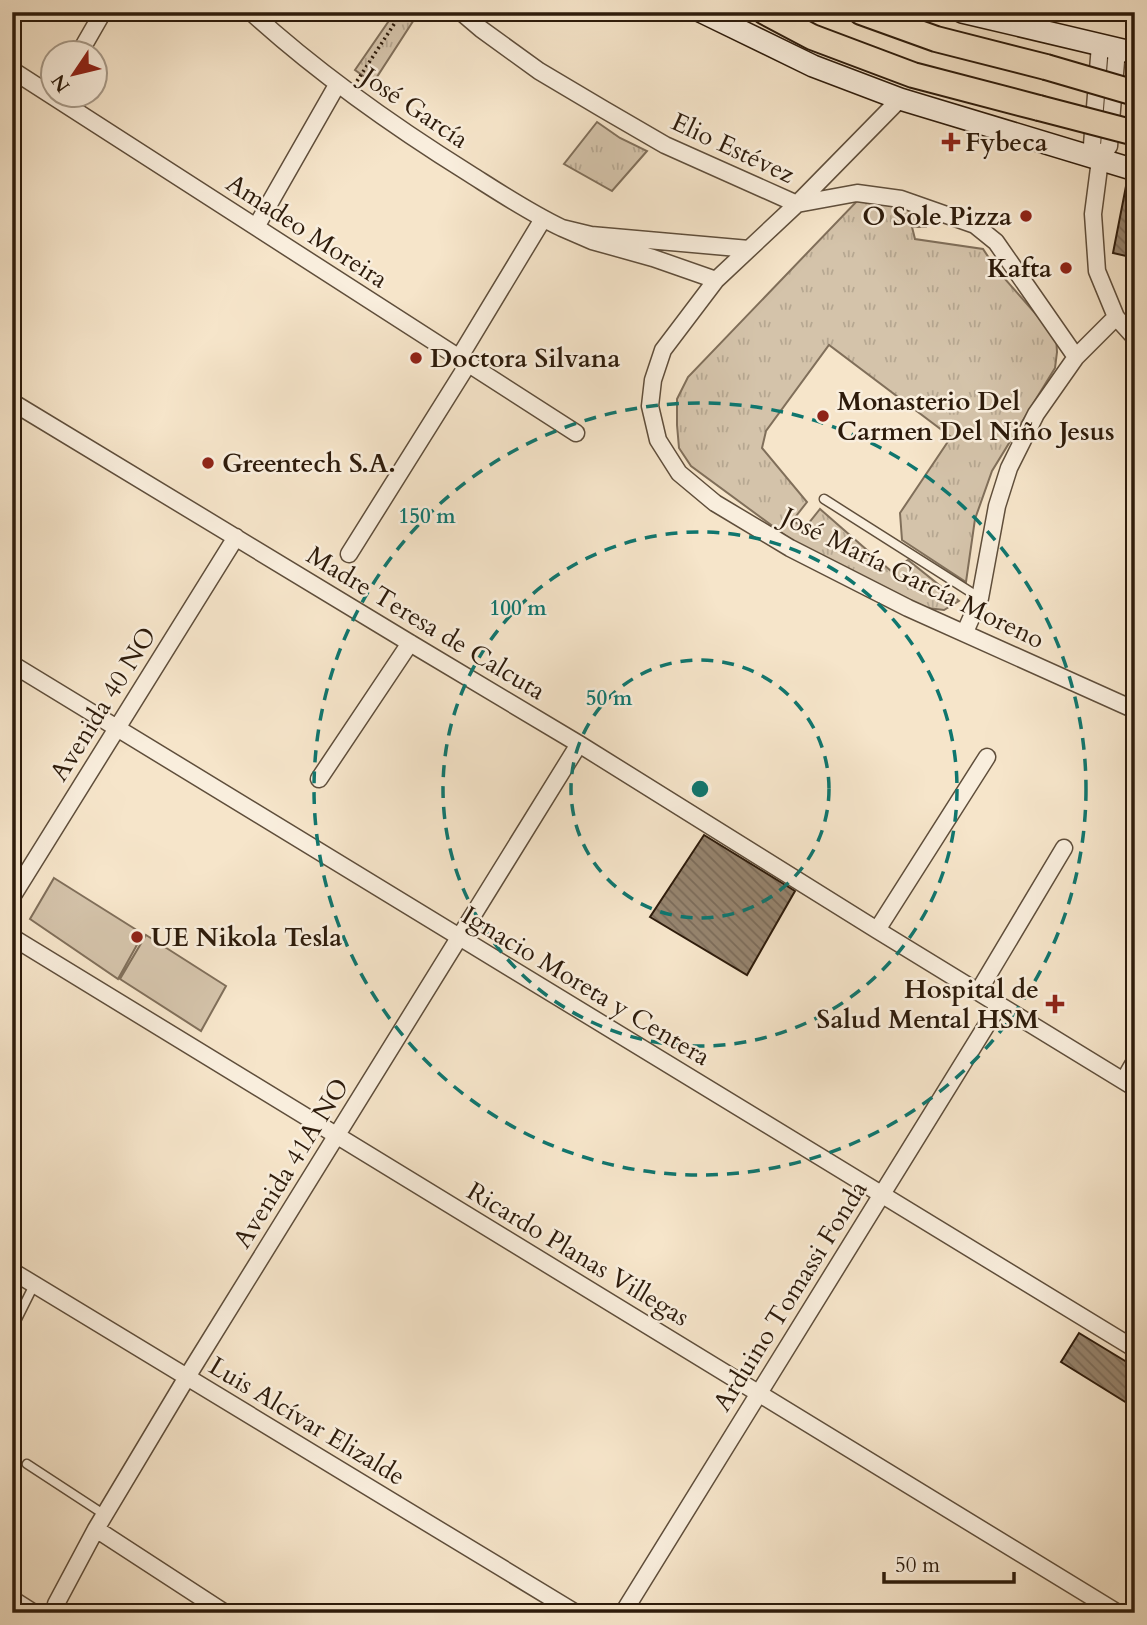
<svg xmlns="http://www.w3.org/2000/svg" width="1147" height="1625" font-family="Cardo,serif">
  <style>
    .park { fill: url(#park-tufts); stroke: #806f5a; stroke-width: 2 }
    .pitch { fill: #d4c3aa; stroke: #806f5a; stroke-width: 2 }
    .building { fill: url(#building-back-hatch); stroke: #2d1b0b; stroke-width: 2 }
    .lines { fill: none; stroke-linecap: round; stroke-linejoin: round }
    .service-casing { stroke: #5f4e3b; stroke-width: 11 }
    .minor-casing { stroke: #5f4e3b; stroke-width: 19 }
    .secondary-casing { stroke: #2d1b0b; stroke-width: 24 }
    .primary-casing { stroke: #2d1b0b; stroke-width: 28 }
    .path { stroke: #2d1b0b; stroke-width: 3.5; stroke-dasharray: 2 3.5; stroke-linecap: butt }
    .service { stroke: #f9eedd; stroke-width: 8 }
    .minor { stroke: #f9eedd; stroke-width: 16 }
    .secondary { stroke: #f9eedd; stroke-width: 21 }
    .primary { stroke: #f6e5ca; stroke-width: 24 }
    .primary-bridge-casing { stroke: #2d1b0b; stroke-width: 28; stroke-linecap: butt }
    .primary-bridge { stroke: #f6e5ca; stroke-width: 24 }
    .ring { fill: none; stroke: #0f766e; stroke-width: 3.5; stroke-dasharray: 12 9 }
    .poi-dot { fill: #8f2418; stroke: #f9eedd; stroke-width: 2.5 }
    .labels { text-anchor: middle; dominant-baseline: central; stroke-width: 5; stroke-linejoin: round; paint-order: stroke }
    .street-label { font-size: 26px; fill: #2d1b0b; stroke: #f9eedd }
    .poi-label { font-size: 26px; font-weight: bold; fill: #2d1b0b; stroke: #f9eedd; text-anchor: start }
    .centre { fill: #0f766e; stroke: #f9eedd; stroke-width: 3.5 }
    .ring-label { font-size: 21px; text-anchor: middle; font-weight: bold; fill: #0f766e; stroke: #f9eedd; stroke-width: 5; stroke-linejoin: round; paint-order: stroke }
  </style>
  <defs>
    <pattern id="park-tufts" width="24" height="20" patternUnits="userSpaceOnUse" patternTransform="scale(1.75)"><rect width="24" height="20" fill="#d4c3aa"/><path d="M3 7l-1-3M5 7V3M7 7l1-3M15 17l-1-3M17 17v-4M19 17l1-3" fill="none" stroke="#b6a791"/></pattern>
    <pattern id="building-back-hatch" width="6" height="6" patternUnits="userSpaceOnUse" patternTransform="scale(1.75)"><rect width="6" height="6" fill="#96846e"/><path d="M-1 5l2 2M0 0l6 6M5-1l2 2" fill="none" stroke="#7b6b59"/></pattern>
  </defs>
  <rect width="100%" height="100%" fill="#f6e5ca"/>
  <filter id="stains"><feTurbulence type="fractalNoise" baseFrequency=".00286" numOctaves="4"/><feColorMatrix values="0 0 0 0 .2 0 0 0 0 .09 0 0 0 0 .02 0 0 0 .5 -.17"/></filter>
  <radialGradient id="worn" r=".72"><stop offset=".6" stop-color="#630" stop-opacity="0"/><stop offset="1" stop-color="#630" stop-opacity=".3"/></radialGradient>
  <path class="park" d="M395 12H419L373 83 355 70Z
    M597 122 620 138 647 151 612 191 564 164Z
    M858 200 902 206 927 215 926 227H912L915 239 983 249 997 270 1056 337 1057 352 1055 368 992 471 975 519 966 582 902 540 900 513 951 437 829 345 766 431 762 448 807 502 793 520 804 529 820 509 891 571 908 560 959 601 944 610 919 607 805 550 691 466 679 448 677 425V399L688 377Z"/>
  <path class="pitch" d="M54 878 143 934 118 979 30 919Z
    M146 935 226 986 201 1031 120 979Z"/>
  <path class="building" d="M1127 181 1135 183V258L1113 253Z
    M704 835 795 891 747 975 650 917Z
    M1079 1333 1135 1367V1408L1061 1362Z"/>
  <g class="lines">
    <defs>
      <path id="service" d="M824 499 980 598
        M1120 1079 1135 1053
        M12 1329 34 1285
        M27 1464 105 1515"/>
      <path id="minor" d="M251 12C319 74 393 126 470 174 500 193 530 213 562 228
        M461 12 481 29 539 71 603 109 665 145 797 204 857 193 901 199 975 225 996 242 1076 357
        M1133 12 1135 13
        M1117 49 1109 146 1100 160 1093 214 1097 271 1116 317 1135 338
        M80 52 103 12
        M12 70 576 433
        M900 99 797 204 716 280 663 350 653 380 650 406 658 440 679 473 715 503 790 548 908 608 1135 710
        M1100 160 1092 145 1100 45
        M256 227 337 85
        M716 280 653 258 592 241 562 228 591 235 749 249
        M459 358 543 219
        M12 402 410 643 579 744 877 930 1135 1088
        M349 554 468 364
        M965 632 980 598 997 506 1009 468 1036 414 1076 357 1116 317
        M12 664 1135 1349
        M319 779 410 643
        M12 897 236 537
        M877 930 987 757
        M12 937 1118 1613
        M978 992 1064 848
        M12 1271 576 1613
        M96 1529 225 1613
        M12 1599 34 1613
        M55 1613 56 1604 96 1529 187 1377 579 744
        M623 1613 999 1005"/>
      <path id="secondary" d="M702 12 813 66 900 99 1135 170
        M962 12 1135 53"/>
      <path id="primary" d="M765 12 812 37 913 75 1039 108
        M861 12 936 39 1046 67"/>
    </defs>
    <use href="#service" class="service-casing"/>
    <use href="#minor" class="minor-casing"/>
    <use href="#secondary" class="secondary-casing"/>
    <use href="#primary" class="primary-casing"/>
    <path class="path" d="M357 81 402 12"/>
    <use href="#service" class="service"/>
    <use href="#minor" class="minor"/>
    <use href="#secondary" class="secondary"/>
    <use href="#primary" class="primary"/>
    <defs>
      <path id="primary-bridge" d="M1046 67 1135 93
        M1039 108 1135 133"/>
    </defs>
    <use href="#primary-bridge" class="primary-bridge-casing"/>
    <use href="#primary-bridge" class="primary-bridge"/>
  </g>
  <g class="ring">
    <circle cx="700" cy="789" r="129"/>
    <circle cx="700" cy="789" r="257"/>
    <circle cx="700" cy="789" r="386"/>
  </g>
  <g class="poi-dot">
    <path d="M947.5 131.5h7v7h7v7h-7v7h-7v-7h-7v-7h7z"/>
    <circle cx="1026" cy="216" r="7"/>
    <circle cx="1066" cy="268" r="7"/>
    <circle cx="416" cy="358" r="7"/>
    <circle cx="823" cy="416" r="7"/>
    <circle cx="208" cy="463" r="7"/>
    <circle cx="137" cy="937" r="7"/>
    <path d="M1051.5 993.5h7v7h7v7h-7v7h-7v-7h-7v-7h7z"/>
  </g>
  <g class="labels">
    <g class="street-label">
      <text transform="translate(415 108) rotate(34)">José García</text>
      <text transform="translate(733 148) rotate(25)">Elio Estévez</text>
      <text transform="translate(307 231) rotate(33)">Amadeo Moreira</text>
      <text transform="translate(913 578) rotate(26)">José María García Moreno</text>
      <text transform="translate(426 623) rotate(31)">Madre Teresa de Calcuta</text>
      <text transform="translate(103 704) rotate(-58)">Avenida 40 NO</text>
      <text transform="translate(586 986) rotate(31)">Ignacio Moreta y Centera</text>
      <text transform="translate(291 1163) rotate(-58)">Avenida 41A NO</text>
      <text transform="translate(578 1254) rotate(31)">Ricardo Planas Villegas</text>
      <text transform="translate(790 1296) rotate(-58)">Arduino Tomassi Fonda</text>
      <text transform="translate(307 1421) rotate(31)">Luis Alcívar Elizalde</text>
    </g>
    <g class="poi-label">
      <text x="965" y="142">Fybeca</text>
      <text x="1012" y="216" text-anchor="end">O Sole Pizza</text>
      <text x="1052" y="268" text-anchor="end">Kafta</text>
      <text x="430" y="358">Doctora Silvana</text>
      <text x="837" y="401">Monasterio Del<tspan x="837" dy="30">Carmen Del Niño Jesus</tspan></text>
      <text x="222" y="463">Greentech S.A.</text>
      <text x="151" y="937">UE Nikola Tesla</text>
      <text x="1039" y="989" text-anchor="end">Hospital de<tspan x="1039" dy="30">Salud Mental HSM</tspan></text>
    </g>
  </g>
  <circle cx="700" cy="789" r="10" class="centre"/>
  <g class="ring-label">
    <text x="427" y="523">150 m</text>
    <text x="518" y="615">100 m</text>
    <text x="609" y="705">50 m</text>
  </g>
  <rect width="1147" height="1625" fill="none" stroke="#f6e5ca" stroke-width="42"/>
  <rect x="14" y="14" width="1119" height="1597" fill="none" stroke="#2d1b0b" stroke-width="3.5"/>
  <rect x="21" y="21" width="1105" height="1583" fill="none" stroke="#2d1b0b" stroke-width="2"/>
  <g transform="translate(74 74) rotate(235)"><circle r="33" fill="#f9eedd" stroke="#a79a89" stroke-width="2"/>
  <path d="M0-5L12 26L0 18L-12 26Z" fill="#8f2418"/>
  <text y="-10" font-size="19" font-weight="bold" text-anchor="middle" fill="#2d1b0b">N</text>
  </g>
  <path d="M884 1572v10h130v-10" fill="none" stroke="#2d1b0b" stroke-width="3.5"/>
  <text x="895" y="1572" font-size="21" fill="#2d1b0b" stroke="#f9eedd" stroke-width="5" paint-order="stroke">50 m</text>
  <rect width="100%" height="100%" filter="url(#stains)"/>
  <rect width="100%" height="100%" fill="url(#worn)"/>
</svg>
